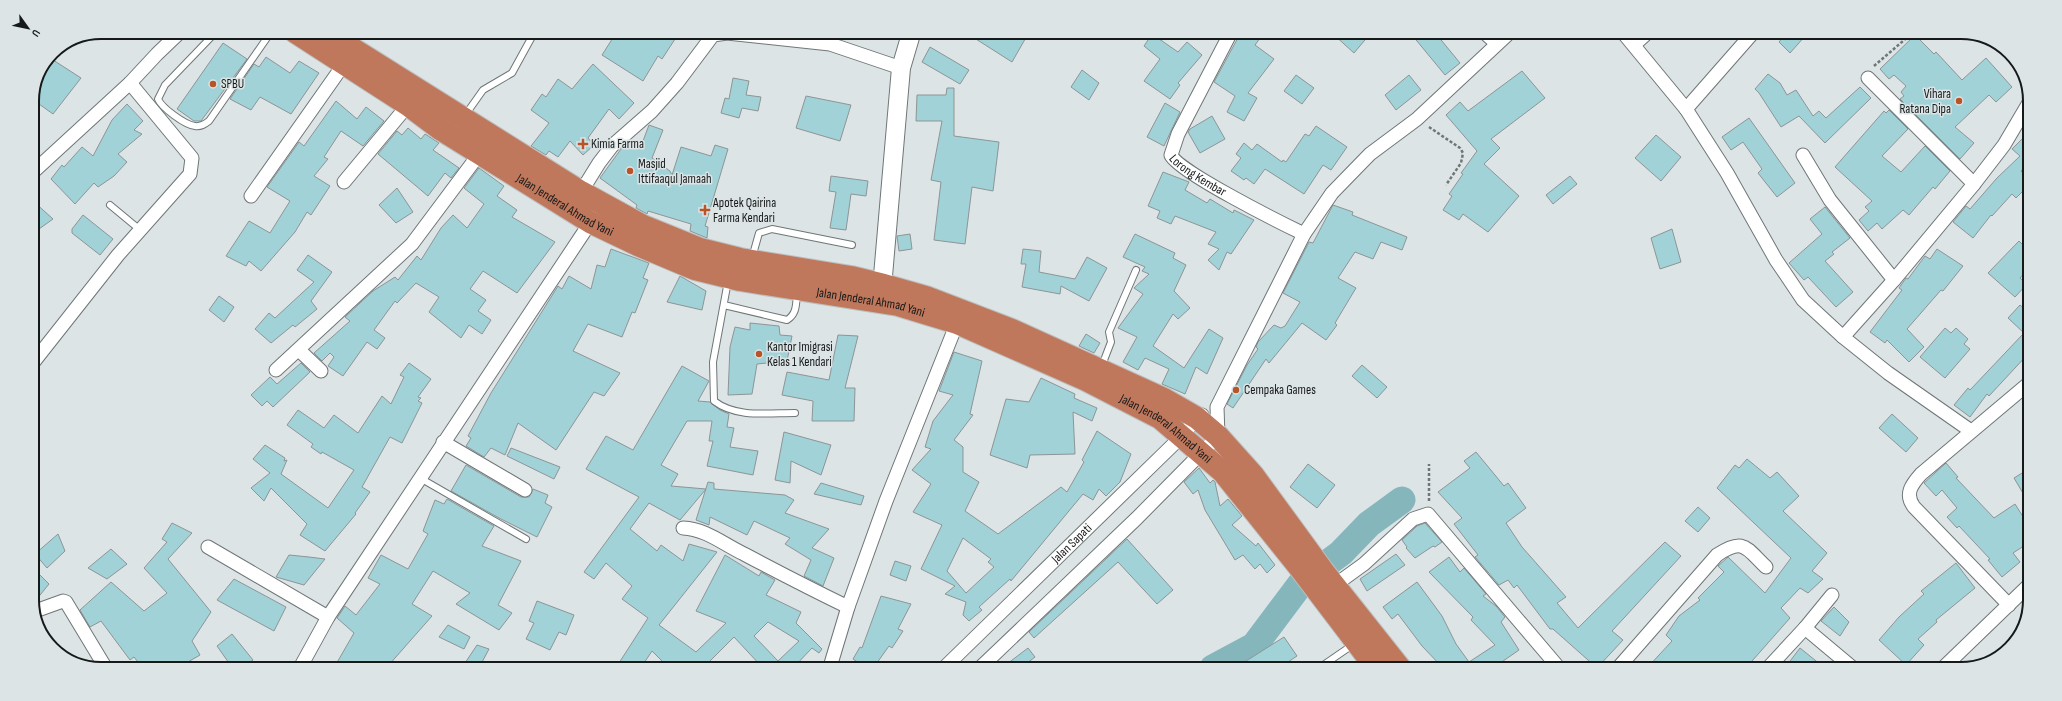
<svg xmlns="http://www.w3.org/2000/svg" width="2062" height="701" font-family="'Sofia Sans Condensed',sans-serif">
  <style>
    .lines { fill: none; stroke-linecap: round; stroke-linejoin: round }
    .river { stroke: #85b6bc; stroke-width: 27 }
    .building { fill: #a0d2d8; stroke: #8d9596; fill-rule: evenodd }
    .lane-casing { stroke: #6f7677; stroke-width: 8 }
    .street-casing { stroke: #6f7677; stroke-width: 15 }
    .secondary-casing { stroke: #6f7677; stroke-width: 20 }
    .highway-casing { stroke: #bebfbf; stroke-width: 24 }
    .path { stroke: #707575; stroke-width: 2.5; stroke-dasharray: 3 2; stroke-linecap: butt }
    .lane { stroke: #fff; stroke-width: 6 }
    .street { stroke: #fff; stroke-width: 13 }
    .secondary { stroke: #fff; stroke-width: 18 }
    .highway { stroke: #c0785d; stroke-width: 22 }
    .poi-dot { fill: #b95328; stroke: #dce4e5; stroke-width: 1.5 }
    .labels { text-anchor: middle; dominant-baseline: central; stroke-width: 3; stroke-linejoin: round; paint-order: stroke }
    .poi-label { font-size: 13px; fill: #161919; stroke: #dce4e5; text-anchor: start }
    .street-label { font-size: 13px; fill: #161919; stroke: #dce4e5 }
    .rim { fill: none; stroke: #161919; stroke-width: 2 }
  </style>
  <rect width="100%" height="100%" fill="#dce4e5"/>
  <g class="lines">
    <path class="river" d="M1213 668 1254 646 1302 582 1341 553 1369 524 1402 500"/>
  </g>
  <path class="building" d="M616 33H679L662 59 658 56 643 81 602 55Z
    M968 34H1028L1012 62Z
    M1152 34 1178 52 1187 42 1202 55 1178 83 1180 85 1170 99 1144 81 1160 59 1144 46Z
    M1240 34H1263L1255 45 1274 59 1248 93 1257 98 1244 121 1227 112 1235 96 1214 82Z
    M1333 34H1370L1354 53Z
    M1412 35H1437L1460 63 1445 75Z
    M1785 35H1806L1790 53 1779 42Z
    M1915 35 1934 54 1936 52 1962 80 1986 58 2012 87 1996 102 1989 95 1955 127 1974 143 1960 159 1900 99 1904 96 1901 92 1906 86 1894 75 1889 79 1880 69Z
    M223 43 247 59 201 121H194L177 109Z
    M930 47 969 70 960 84 922 62Z
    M266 57 290 73 299 61 319 73 291 114 260 97 251 110 230 99 254 64 259 67Z
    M50 58 81 78 53 114 32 99Z
    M593 64 634 103 619 119 609 109 588 138 594 145 583 155 570 141 558 157 549 151 546 155 531 146 549 123 531 110 542 94 546 97 558 79 572 89Z
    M1082 70 1099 83 1089 100 1071 87Z
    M1522 71 1545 98 1491 139 1500 148 1484 164 1519 196 1488 232 1463 214 1459 220 1443 210 1452 196 1449 194 1463 174 1461 173 1477 151 1446 115 1460 102 1468 111Z
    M1768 74 1780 83 1787 95 1796 90 1813 116 1819 111 1826 118 1860 87 1871 98 1825 143 1799 116 1781 127 1759 93 1755 89Z
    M1296 75 1314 88 1302 104 1284 91Z
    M1409 75 1421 90 1396 110 1385 95Z
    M733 78 749 81 746 95 761 97 758 111 742 108 739 118 721 113 725 98 729 99Z
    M947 88H954V136L999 142 993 191 972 187 965 244 934 240 941 182 931 180 942 121H916L917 95H946Z
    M806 96 851 105 840 141 796 128Z
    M336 101 357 119 366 107 384 121 363 146 341 131 324 157 328 159 314 176 330 186 311 215 307 212 295 232 261 271 249 261 246 266 226 256 249 221 270 233 290 201 267 187 299 142 304 146Z
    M1165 103 1180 112 1164 146 1147 137Z
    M127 104 143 121 134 130 142 134 118 154 127 162 114 176 98 187 94 183 75 204 51 179 62 165 64 167 82 147 93 156 112 120Z
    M1889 110 1908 129 1882 156 1901 172 1925 146 1950 171 1935 189 1933 187 1909 215 1903 210 1882 229 1877 223 1868 231 1859 220 1869 211 1865 207 1872 201 1835 167 1884 111 1886 113Z
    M1212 116 1225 139 1200 153 1188 132 1190 129Z
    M1749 118 1795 183 1777 197 1758 173 1762 169 1743 142 1731 150 1722 137Z
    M649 125 663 130 652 158 670 171 672 175 681 147 711 156 715 145 728 149 705 226 708 227 707 238 690 231 691 224 648 211 647 214 636 208 637 205 600 178 621 149 630 141 640 149Z
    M1316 126 1347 147 1331 170 1323 165 1304 194 1265 169 1254 184 1246 178 1244 180 1231 171 1241 158 1236 154 1244 143 1252 150 1257 144 1282 162 1283 160 1286 162 1305 134 1309 136Z
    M408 128 421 139 425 134 439 143 433 150 459 168 451 178 445 173 428 196 378 154 397 131 402 135Z
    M2030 131 2029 166 2028 164 2021 171 2029 180V185L2016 198 2012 194 1992 216 1991 215 1973 238 1953 222 1966 206 1970 209 1997 178 2020 156 2012 149Z
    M1656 135 1681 157 1661 181 1635 158Z
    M479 168 504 186 497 196 517 210 512 217 555 242 517 293 483 271 470 289 486 300 478 311 491 320 482 334 469 325 461 338 429 312 439 297 416 283 397 303 395 301 374 330 385 338 377 349 367 342 343 376 328 366 334 357 330 353 322 361 314 353 350 321 345 317 373 291 395 277 398 280 417 256 421 260 441 228 453 215 467 228 484 204 464 188Z
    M1163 172 1189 182 1185 190 1207 203 1210 199 1233 213 1234 210 1254 220 1231 254 1227 252 1219 270 1208 260 1219 249 1208 244 1216 232 1175 216 1171 224 1157 218 1160 211 1148 206Z
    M831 176 868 181 866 196 851 194 846 230 830 228 836 192 829 191Z
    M1570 176 1577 184 1553 204 1546 195Z
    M397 188 413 212 396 223 379 205Z
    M32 200 53 219 32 234Z
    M1333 205 1353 212 1352 215 1407 237 1402 250 1381 242 1373 259 1355 252 1338 278 1356 288 1335 323 1337 325 1326 340 1302 323 1269 363 1266 359 1233 408 1227 404 1247 365 1258 349 1256 347 1258 342 1274 325 1281 328 1285 326 1300 302 1283 293 1309 242 1313 243Z
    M1825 207 1850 238 1832 252 1834 254 1825 261 1853 292 1836 307 1808 277 1804 280 1789 263 1822 234 1810 219Z
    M83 215 113 239 100 255 72 233V229Z
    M1672 229 1681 262 1660 269 1651 238Z
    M910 234 912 249 899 251 897 236Z
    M1135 234 1175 253 1173 258 1186 265 1174 291 1190 308 1178 319 1173 314 1153 346 1184 368 1209 329 1223 338 1207 374 1196 367 1185 394 1162 384 1169 369 1145 358 1138 370 1123 362 1137 337 1118 328 1143 294 1134 288 1149 274 1142 271 1145 267 1123 257Z
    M2019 241 2029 251V268L2020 278 2027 284 2015 297 1988 273Z
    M611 249 649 263 643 278 648 280 635 313 632 312 622 337 588 324 573 351 620 373 604 396 594 392 556 450 518 423 505 455 491 448 484 457 466 446 471 438 468 436 491 393 558 286 562 289 569 276 591 289 597 265 605 267Z
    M1023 249 1041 251 1039 272 1075 279 1087 257 1107 268 1089 301 1061 286 1060 294 1022 287 1026 264H1021Z
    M1937 249 1963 266 1943 291 1941 290 1907 329 1924 347 1909 362 1887 340 1885 343 1870 332 1902 290 1899 288 1906 278 1908 279 1925 256 1930 259Z
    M308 255 332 272 311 301 317 309 295 327 293 325 271 343 255 329 269 313 275 318 314 282 297 270Z
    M680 276 706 291 702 310 667 302Z
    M219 296 234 307 224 322 209 310Z
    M2020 305 2028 312V354L1989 396 1987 394 1970 417 1954 405 1968 388 1970 390 2024 333 2008 318Z
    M750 323 779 326 780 335 792 336 787 361 757 364 752 394 728 395 730 347 735 327 750 330Z
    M1945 328 1951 333 1956 328 1968 339 1964 344 1970 349 1945 378 1920 357Z
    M1086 334 1100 343 1094 353 1079 346Z
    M838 335 858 336 845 388H855L854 421H812L813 401 782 395 787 372 829 380Z
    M954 352 982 361 970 414 973 415 954 440 963 447V472L979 482 965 511 998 534 1061 487 1067 492 1084 462 1082 460 1097 431 1131 454 1120 482 1106 496 1099 489 1093 500 1083 494 1011 581 1010 579 979 607 982 610 969 621 963 615 966 602 945 594 955 586 921 569 942 525 913 512 931 484 912 470 931 449 925 447 933 421 953 395 939 391ZM963 538 991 559 988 562 994 567 966 593 947 571Z
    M301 363 310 372 273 407 267 401 262 406 251 395 270 377 277 384Z
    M409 363 431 379 418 397 421 398 418 401 422 403 402 443 390 437 362 487 370 492 355 513 356 514 325 551 300 535 307 524 271 488 264 501 251 488 270 473 253 459 265 445 285 458 284 461 287 460 281 474 328 508 354 470 322 452 321 454 311 447 313 444 287 425 298 410 324 428 334 415 358 433 382 396 391 404 404 377 400 375Z
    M1362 365 1387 387 1377 398 1352 376Z
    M682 366 709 381 698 401 710 402 720 410 729 414 727 427 734 428 730 447 758 451 753 475 707 466 713 441H709L712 421H687L661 465 678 474 671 486 706 489 680 520 649 503 630 529 657 551 661 545 683 561 689 544 717 552 659 625 696 652 726 623 696 611 725 555 759 576 761 572 775 580 766 595 801 612 796 623 822 649 819 653 812 648 794 667H762L734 637 704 667H668L652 651 642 666H617L648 618 622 599 632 586 606 563 594 579 584 572 639 497 586 469 606 436 633 450ZM768 622 799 641 778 661 754 636Z
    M1041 378 1075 394 1074 398 1097 408 1092 421 1073 412 1075 454 1030 455 1027 468 990 455 1006 399 1029 402Z
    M1892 414 1918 438 1906 452 1879 428Z
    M784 432 831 445 821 475 791 461 790 483 775 480Z
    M511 448 560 467 554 479 507 456Z
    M1476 452 1504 486 1508 483 1526 508 1506 523 1522 547 1566 597 1557 603 1578 628 1665 542 1681 556 1612 631 1623 640 1597 668 1553 629H1550L1517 585 1514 588 1508 580 1499 585 1475 557 1478 555 1454 524 1462 518 1438 492 1470 468 1464 461Z
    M1747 459 1770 478 1777 472 1799 496 1783 511 1827 553 1812 571 1823 579 1808 593 1800 588 1781 608 1790 618 1745 669 1647 668 1672 641 1666 635 1679 616 1700 600 1698 598 1724 572 1718 566 1727 558 1728 557 1765 593 1791 558 1717 488 1735 465 1739 468Z
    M1946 463 1958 477 1956 478 1994 518 2015 504 2027 523V544L2013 553 2020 562 2002 577 1988 560 1990 559 1959 526 1957 528 1947 517 1957 508 1942 490 1936 496 1924 483Z
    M1308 464 1335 485 1317 508 1290 487Z
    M466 465 521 497H529L533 489 548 495 545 503 552 507 537 537 499 518 451 491Z
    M1199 468 1210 483 1213 480 1215 482 1220 506 1228 499 1242 516 1232 525 1256 546 1258 543 1275 565 1267 573 1260 564 1255 569 1243 555 1235 560 1205 510 1198 490 1193 494 1184 482Z
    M2027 470V500L2014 478Z
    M708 482 714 483V489L785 495 794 500 785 513 829 529 812 548 834 558 823 586 804 576 811 560 785 544 790 538 754 521 747 535 710 517 709 525 696 520Z
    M821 483 864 496 861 505 814 494Z
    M447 499 494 526 482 546 521 561 498 605 512 613 499 630 456 604 470 593 433 571 412 604 432 616 388 666H335L354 633 337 618 345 606 356 615 380 584 368 578 381 555 408 569 428 534 423 531 435 500 444 504Z
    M1698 507 1710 518 1698 532 1685 521Z
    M172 523 192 533 168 559 211 612 192 641 200 655 181 666H141L134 657 130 660 101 621 90 627 80 610 111 582 144 611 167 593 144 568 167 542 162 539Z
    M1425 523 1442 542 1435 547 1433 546 1415 558 1406 548 1407 547 1402 540 1417 526Z
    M58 534 65 551 47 568 35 554Z
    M1127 539 1173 590 1157 604 1118 562 1034 638 1029 632Z
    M111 549 127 564 107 579 88 568Z
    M1396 554 1405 565 1367 591 1360 579Z
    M289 555 309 557 325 559 304 585 276 577Z
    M1449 557 1460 572 1464 568 1486 594 1483 596 1496 606 1505 617 1501 622 1519 650 1493 668H1443L1422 646 1398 614 1392 619 1383 607 1417 582 1442 616 1456 644 1469 662 1495 645 1471 620 1473 617 1429 572Z
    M895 561 911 566 906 581 890 575Z
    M1956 563 1975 588 1936 620 1937 622 1918 639 1924 645 1906 665 1879 640 1899 617 1924 594 1921 591Z
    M32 567 49 584 36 600H32Z
    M234 579 286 607 274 631 217 600Z
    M881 596 911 604 898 629 903 631 892 648 889 646 874 667H865L853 659 860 647 862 648Z
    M537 601 574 615 566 635 559 632 550 650 526 639 534 623 529 621Z
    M1834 607 1849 622 1840 636 1821 621Z
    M448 625 470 637 464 649 439 637Z
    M232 634 253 660 245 666H231L217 646Z
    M1284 637 1297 656 1279 668H1235Z
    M477 645 489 649 480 666H463Z
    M1028 648 1035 657 1022 667H1003Z
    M1800 648 1826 669H1784Z"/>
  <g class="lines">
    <defs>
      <path id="lane" d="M216 32 165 85 158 99C162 108 185 125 195 126 201 127 205 124 209 121L271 32
        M466 114 483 90 512 73 534 33
        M110 205 139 229
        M752 258 759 233 772 229 852 245
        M728 281 713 362 714 401C736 418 768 413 795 413
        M724 305 787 320C797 314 796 304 797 293
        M1101 368 1111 342 1109 332 1136 270
        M420 478 526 539
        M1319 668 1354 644"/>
      <g id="street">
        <path id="s1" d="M1230 34 1178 134 1171 155C1177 171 1283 224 1304 234"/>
        <path d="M1487 35 1497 44"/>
        <path d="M1625 35 1686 109"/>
        <path d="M1751 35 1686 109 1727 173 1776 260 1803 300 1843 337 1888 373 1971 431"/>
        <path d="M1634 45 1645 35"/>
        <path d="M1868 78 1974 184"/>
        <path d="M1803 155 1830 200 1894 280"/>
        <path d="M32 173 130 83 157 54 180 32"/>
        <path d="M344 182 408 105"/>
        <path d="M581 192 599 163 612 146 652 111 677 83 713 35 727 33 830 44 901 68"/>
        <path d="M251 196 344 64"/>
        <path d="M1843 337 1894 280 1974 184 2004 145 2030 101"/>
        <path d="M299 350 321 371"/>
        <path d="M32 364 118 255 190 174 192 158 130 83"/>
        <path d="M276 370 412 244 480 153"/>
        <path d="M443 442 525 490"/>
        <path d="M683 528C706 529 723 544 744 554 778 572 813 590 848 607L886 501 957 323"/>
        <path d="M208 547 328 617"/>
        <path d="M1335 585 1364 564 1413 519 1428 514 1559 668"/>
        <path d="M2009 605 1914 507C1904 494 1912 484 1921 474L2028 384"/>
        <path d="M33 608 38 610 63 601 66 602 104 665"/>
        <path d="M1805 628 1854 669"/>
        <path d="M301 666 328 617 594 217"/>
        <path d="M830 667 848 607"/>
        <path id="s2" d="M945 667 1181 437 1197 418 1202 415"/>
        <path d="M981 667 1137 518 1218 436 1217 407 1304 234 1332 193 1370 154 1417 119 1507 35"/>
        <path d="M1618 668 1717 555C1744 537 1746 548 1766 567"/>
        <path d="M1767 669 1805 628 1832 595"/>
        <path d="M1942 669 2027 587"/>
      </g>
      <path id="secondary" d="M881 299 901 68 911 34"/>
      <g id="highway">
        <path id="s3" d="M295 32 408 105 440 129 590 222 638 245 695 269 740 280 898 305 957 323 1086 380 1160 418 1223 472 1300 568 1376 668"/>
        <path d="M326 32 581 192 643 226 700 249 740 259 851 277 884 285 926 297 1012 330 1164 399 1197 418 1218 436 1253 475 1323 571 1400 668"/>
      </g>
    </defs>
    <use href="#lane" class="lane-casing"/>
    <use href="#street" class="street-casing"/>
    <use href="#secondary" class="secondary-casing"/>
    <use href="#highway" class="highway-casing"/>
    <path class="path" d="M1874 66 1910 35
      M1429 127 1460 148 1463 153 1461 163 1446 185
      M1429 501V464"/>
    <use href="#lane" class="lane"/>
    <use href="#street" class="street"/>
    <use href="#secondary" class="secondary"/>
    <use href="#highway" class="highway"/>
  </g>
  <g class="poi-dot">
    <circle cx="213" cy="84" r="4"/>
    <circle cx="1959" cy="101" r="4"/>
    <path d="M581 138h4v4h4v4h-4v4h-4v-4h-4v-4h4z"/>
    <circle cx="630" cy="171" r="4"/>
    <path d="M703 204h4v4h4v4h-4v4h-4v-4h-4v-4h4z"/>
    <circle cx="759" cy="354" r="4"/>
    <circle cx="1236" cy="390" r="4"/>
  </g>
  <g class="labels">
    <g class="poi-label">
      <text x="221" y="84">SPBU</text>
      <text x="1951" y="94" text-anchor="end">Vihara<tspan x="1951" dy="15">Ratana Dipa</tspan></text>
      <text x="591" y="144">Kimia Farma</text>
      <text x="638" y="164">Masjid<tspan x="638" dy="15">Ittifaaqul Jamaah</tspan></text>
      <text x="713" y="203">Apotek Qairina<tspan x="713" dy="15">Farma Kendari</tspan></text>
      <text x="767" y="347">Kantor Imigrasi<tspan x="767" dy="15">Kelas 1 Kendari</tspan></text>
      <text x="1244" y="390">Cempaka Games</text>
    </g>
    <g class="street-label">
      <text stroke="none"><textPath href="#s1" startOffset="169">Lorong Kembar</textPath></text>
      <text stroke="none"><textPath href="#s3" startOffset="321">Jalan Jenderal Ahmad Yani</textPath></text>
      <text stroke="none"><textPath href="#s3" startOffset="645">Jalan Jenderal Ahmad Yani</textPath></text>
      <text stroke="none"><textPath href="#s3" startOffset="969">Jalan Jenderal Ahmad Yani</textPath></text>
      <text stroke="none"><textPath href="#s2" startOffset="177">Jalan Sapati</textPath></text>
    </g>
  </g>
  <path d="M0 0H2062V701H0ZM101 39H1961A62 62 0 0 1 2023 101V600A62 62 0 0 1 1961 662H101A62 62 0 0 1 39 600V101A62 62 0 0 1 101 39Z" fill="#dce4e5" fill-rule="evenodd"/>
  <path class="rim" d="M101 39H1961A62 62 0 0 1 2023 101V600A62 62 0 0 1 1961 662H101A62 62 0 0 1 39 600V101A62 62 0 0 1 101 39Z"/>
  <g transform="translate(28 28) rotate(123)" stroke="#dce4e5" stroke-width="3" paint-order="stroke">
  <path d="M0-3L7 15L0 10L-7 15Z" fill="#161919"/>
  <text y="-6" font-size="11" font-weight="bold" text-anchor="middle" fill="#161919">U</text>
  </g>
</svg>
